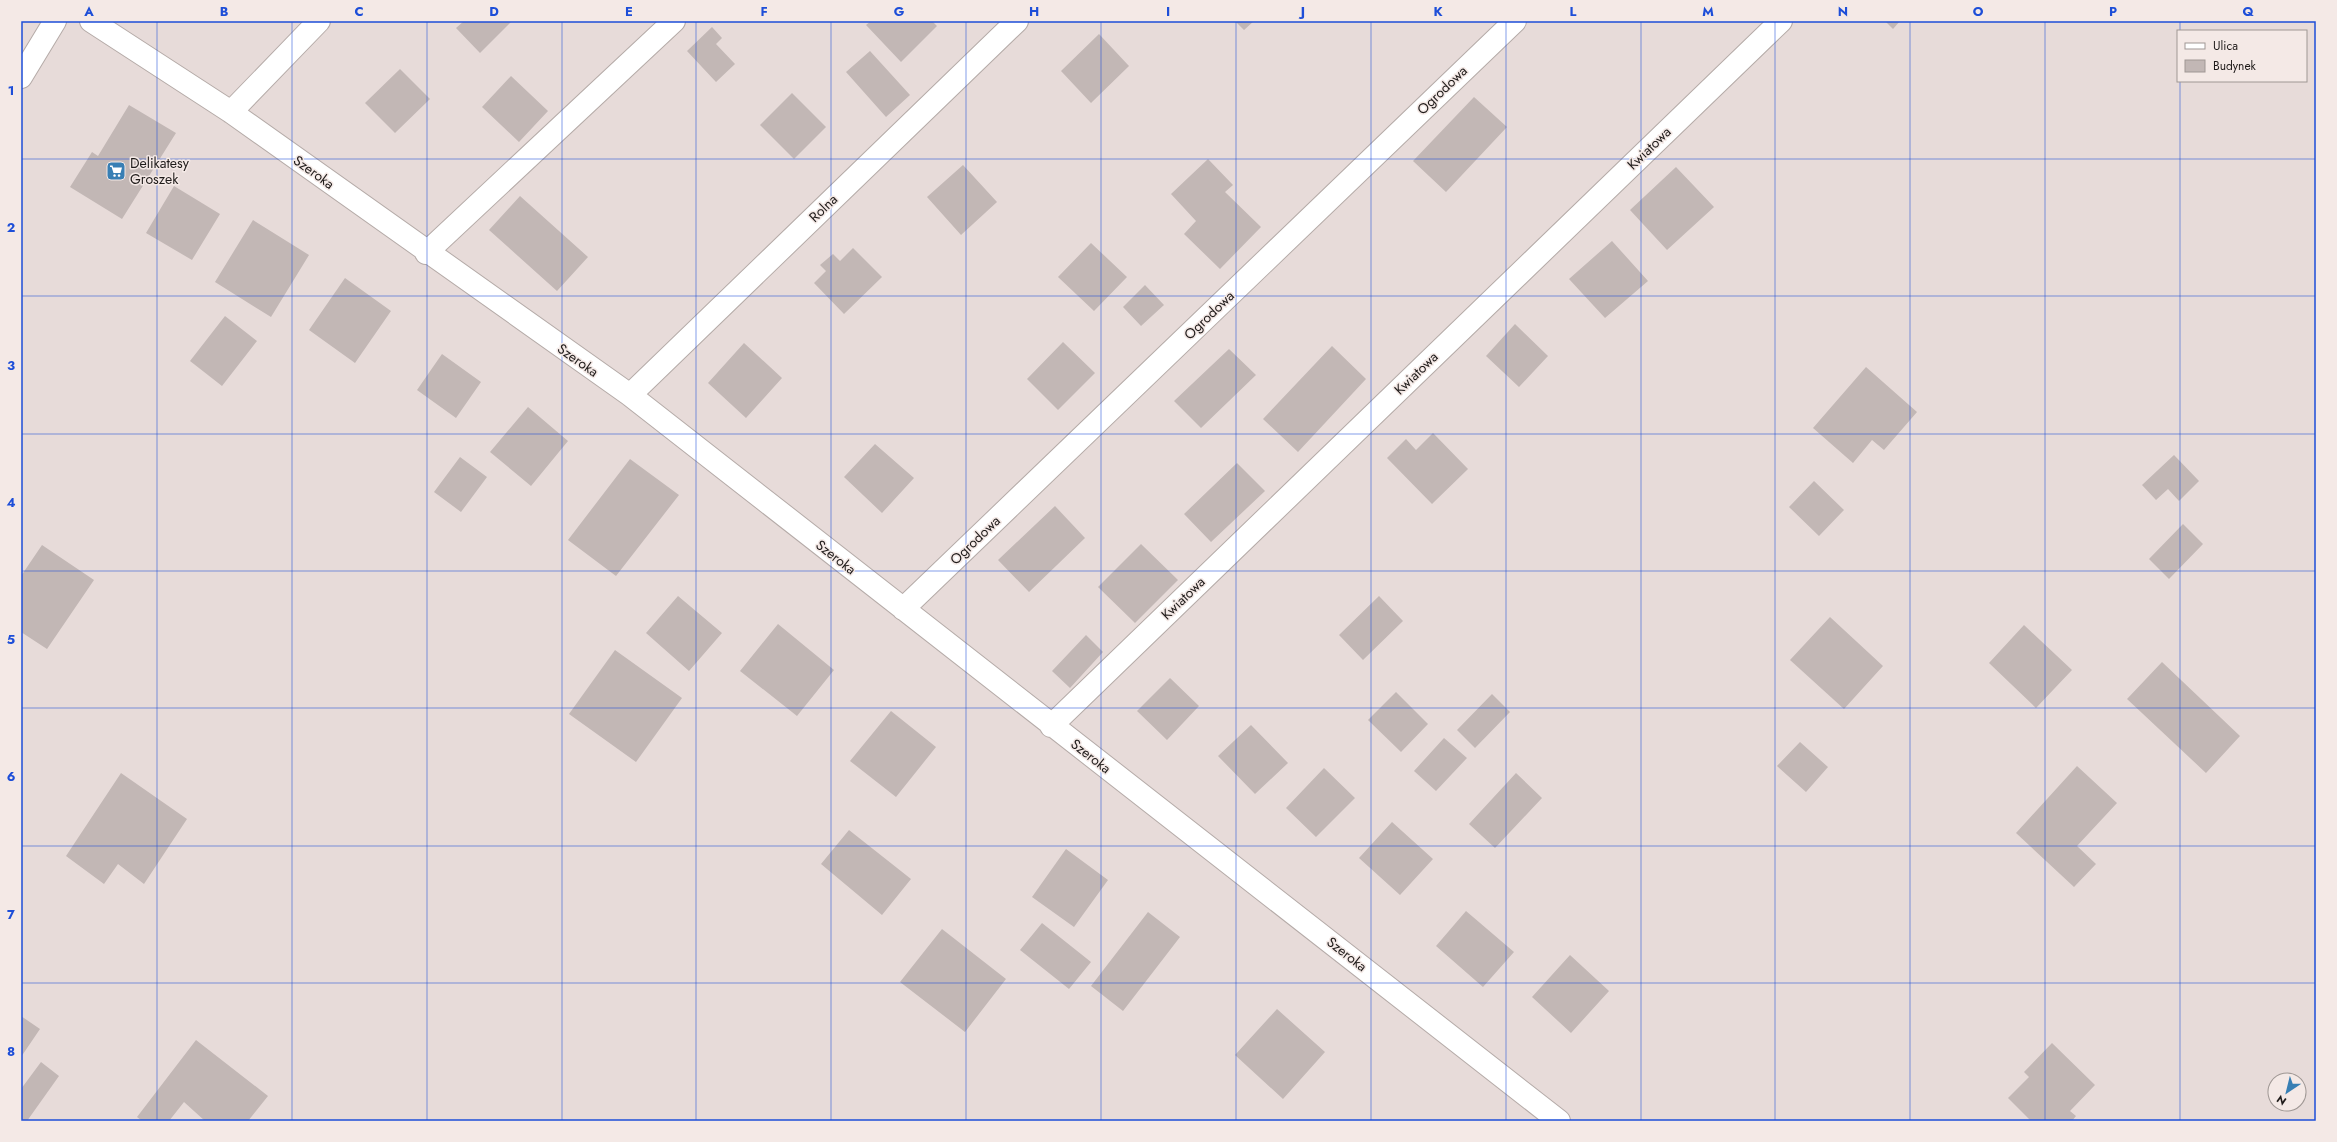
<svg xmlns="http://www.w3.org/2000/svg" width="2337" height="1142" font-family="Jost,sans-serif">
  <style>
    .building { fill: #c2b7b5 }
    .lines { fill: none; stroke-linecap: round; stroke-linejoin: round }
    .minor-casing { stroke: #b5aba8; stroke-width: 24 }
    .tertiary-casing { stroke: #b5aba8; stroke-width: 24 }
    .minor { stroke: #fff; stroke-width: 22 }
    .tertiary { stroke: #fff; stroke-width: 22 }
    .grid { fill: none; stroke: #1d4ed8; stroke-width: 1; stroke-opacity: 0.55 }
    .labels { text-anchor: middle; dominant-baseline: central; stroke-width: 3; stroke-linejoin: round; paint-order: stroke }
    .street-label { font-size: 14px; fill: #1f1b1a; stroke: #f4e9e6 }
    .poi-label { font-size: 14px; fill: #1f1b1a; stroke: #f4e9e6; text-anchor: start }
    .neatline { fill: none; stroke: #1d4ed8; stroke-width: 1.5 }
    .grid-label { font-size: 13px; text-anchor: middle; font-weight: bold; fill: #1d4ed8 }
  </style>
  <rect width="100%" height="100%" fill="#e7dbd9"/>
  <path class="building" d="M464 21H512L480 53 456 28Z
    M871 21H932L937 26 901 62 866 25Z
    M1235 21H1254L1244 30Z
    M1885 21H1900L1893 29Z
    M712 27 722 38 716 44 735 64 716 82 687 51Z
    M1099 34 1129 66 1091 103 1061 71Z
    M870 51 910 95 886 117 846 72Z
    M400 69 430 99 395 133 365 103Z
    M511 76 548 111 519 142 482 107Z
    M792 93 826 127 794 159 760 125Z
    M1474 97 1507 127 1446 192 1413 161Z
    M129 105 176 133 122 219 70 187 92 152 98 156Z
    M1208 159 1233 185 1225 192 1261 227 1220 269 1184 234 1196 221 1171 194Z
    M963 165 997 202 961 235 927 197Z
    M1676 167 1714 207 1667 250 1630 210Z
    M174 186 220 214 192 260 146 233Z
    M520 196 588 257 557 291 489 230Z
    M253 220 309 255 271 317 215 282Z
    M1612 241 1648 281 1605 318 1569 279Z
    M1091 243 1127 277 1094 311 1058 277Z
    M853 248 882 277 844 314 814 283 826 271 820 265 833 254 840 261Z
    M345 278 391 311 355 363 309 330Z
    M1145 285 1164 305 1141 326 1123 307Z
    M225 316 257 341 222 386 190 361Z
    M1515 324 1548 356 1519 387 1486 356Z
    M1063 342 1095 373 1058 410 1027 379Z
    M744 343 782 378 746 418 708 383Z
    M1332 346 1366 379 1298 452 1263 419Z
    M1229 349 1256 375 1201 428 1174 401Z
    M442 354 481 382 456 418 417 390Z
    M1866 367 1917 412 1884 450 1872 440 1853 463 1813 428Z
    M528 407 568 441 531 486 490 452Z
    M1433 433 1468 469 1432 504 1387 458 1406 439 1416 450Z
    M875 444 914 478 882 513 844 477Z
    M2174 455 2199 481 2179 501 2168 489 2156 500 2142 485Z
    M460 457 487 477 461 512 434 492Z
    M630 459 679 495 616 576 568 540Z
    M1237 463 1265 491 1211 542 1184 514Z
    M1814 481 1844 510 1819 536 1789 507Z
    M1055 506 1085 538 1029 592 998 560Z
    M2183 524 2203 544 2169 579 2149 559Z
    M1141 544 1178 580 1135 623 1098 587Z
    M42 545 94 580 47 649 21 632V576Z
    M678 596 722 633 689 671 646 633Z
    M1379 596 1403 621 1363 660 1339 635Z
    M1830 617 1883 666 1844 709 1790 660Z
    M778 624 834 670 797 716 740 671Z
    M2024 625 2072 670 2036 708 1989 663Z
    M1086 635 1103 652 1070 688 1052 671Z
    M615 650 682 698 636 762 569 714Z
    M2162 662 2240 736 2206 773 2127 699Z
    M1170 678 1199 706 1167 740 1137 711Z
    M1396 692 1428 724 1401 752 1368 720Z
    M1492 694 1510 712 1475 748 1457 730Z
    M891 711 936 747 896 797 850 761Z
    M1251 725 1288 763 1255 794 1218 756Z
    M1444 738 1467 758 1436 791 1414 771Z
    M1800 742 1828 767 1806 792 1777 766Z
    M2077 766 2117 803 2077 846 2096 864 2074 887 2016 833Z
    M1324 768 1355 798 1316 837 1286 808Z
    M121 773 187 819 144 884 118 864 104 884 66 856Z
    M1516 773 1542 798 1495 848 1469 824Z
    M1392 822 1433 859 1400 895 1359 858Z
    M849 830 911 879 882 915 821 864Z
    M1066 849 1108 880 1074 927 1032 897Z
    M1466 911 1514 952 1483 987 1436 946Z
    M1148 912 1180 937 1123 1011 1091 986Z
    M1042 923 1091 962 1069 989 1020 950Z
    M942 929 1006 979 965 1032 900 982Z
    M1570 955 1609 991 1571 1033 1532 997Z
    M1277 1009 1325 1052 1283 1099 1235 1055Z
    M21 1016 40 1029 21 1057Z
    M196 1040 268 1096 248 1121H205L184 1102 169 1121H142L137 1117Z
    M2052 1043 2095 1085 2070 1111 2076 1116 2072 1121H2031L2008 1098 2029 1077 2024 1072Z
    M41 1062 59 1076 27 1121H21V1089Z"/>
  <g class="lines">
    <defs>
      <path id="minor" d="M91 21 231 112 630 395 1559 1121
        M231 112 319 21
        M426 253 674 21
        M630 395 1017 21
        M903 609 1515 21
        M1051 726 1781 21"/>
      <path id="tertiary" d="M21 77 55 21"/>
    </defs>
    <use href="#minor" class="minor-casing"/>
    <use href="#tertiary" class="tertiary-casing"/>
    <use href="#minor" class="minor"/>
    <use href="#tertiary" class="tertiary"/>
  </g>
  <path class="grid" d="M157 21V1121M292 21V1121M427 21V1121M562 21V1121M696 21V1121M831 21V1121M966 21V1121M1101 21V1121M1236 21V1121M1371 21V1121M1506 21V1121M1641 21V1121M1775 21V1121M1910 21V1121M2045 21V1121M2180 21V31M2180 81V1121M21 159H2316M21 296H2316M21 434H2316M21 571H2316M21 708H2316M21 846H2316M21 983H2316"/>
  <defs>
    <symbol id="supermarket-square" viewBox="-11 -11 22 22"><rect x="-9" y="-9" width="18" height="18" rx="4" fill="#387fb4" stroke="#f4e9e6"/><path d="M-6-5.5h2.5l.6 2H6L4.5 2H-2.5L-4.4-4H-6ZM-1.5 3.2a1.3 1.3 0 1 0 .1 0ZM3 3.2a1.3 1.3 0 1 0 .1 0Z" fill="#fff"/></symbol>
  </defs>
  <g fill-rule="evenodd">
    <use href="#supermarket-square" x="105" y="160" width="22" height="22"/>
  </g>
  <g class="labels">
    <g class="street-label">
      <text transform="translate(1442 90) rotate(-44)">Ogrodowa</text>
      <text transform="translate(1649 148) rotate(-44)">Kwiatowa</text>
      <text transform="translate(314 172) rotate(36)">Szeroka</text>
      <text transform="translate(823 208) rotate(-44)">Rolna</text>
      <text transform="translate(1209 315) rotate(-44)">Ogrodowa</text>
      <text transform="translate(578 360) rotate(35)">Szeroka</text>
      <text transform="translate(1416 373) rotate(-44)">Kwiatowa</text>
      <text transform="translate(975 540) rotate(-44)">Ogrodowa</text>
      <text transform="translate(836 557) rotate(38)">Szeroka</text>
      <text transform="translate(1183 598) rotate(-44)">Kwiatowa</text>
      <text transform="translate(1091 756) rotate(38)">Szeroka</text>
      <text transform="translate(1347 954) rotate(38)">Szeroka</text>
    </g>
    <g class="poi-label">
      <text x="130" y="163">Delikatesy<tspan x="130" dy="16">Groszek</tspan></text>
    </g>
  </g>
  <rect width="2337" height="1142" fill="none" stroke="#f4e9e6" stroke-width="44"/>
  <rect x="2177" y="30" width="130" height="52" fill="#f4e9e6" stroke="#9f9794"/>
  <rect x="2185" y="43" width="20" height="6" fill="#ffffff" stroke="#9f9794"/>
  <text x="2213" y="50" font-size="12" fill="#1f1b1a">Ulica</text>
  <rect x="2185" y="60" width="20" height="12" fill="#c2b7b5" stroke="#9f9794"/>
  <text x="2213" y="70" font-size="12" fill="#1f1b1a">Budynek</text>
  <g transform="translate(2287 1092) rotate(215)"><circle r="19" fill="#f4e9e6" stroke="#9f9794"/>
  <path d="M0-3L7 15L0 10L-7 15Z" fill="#387fb4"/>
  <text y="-6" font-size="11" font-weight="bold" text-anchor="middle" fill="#1f1b1a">N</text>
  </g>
  <rect x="22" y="22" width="2293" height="1098" class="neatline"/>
  <g class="grid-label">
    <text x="89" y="16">A</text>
    <text x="224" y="16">B</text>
    <text x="359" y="16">C</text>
    <text x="494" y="16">D</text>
    <text x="629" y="16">E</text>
    <text x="764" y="16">F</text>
    <text x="899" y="16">G</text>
    <text x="1034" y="16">H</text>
    <text x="1168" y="16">I</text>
    <text x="1303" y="16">J</text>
    <text x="1438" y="16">K</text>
    <text x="1573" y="16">L</text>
    <text x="1708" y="16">M</text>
    <text x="1843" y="16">N</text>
    <text x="1978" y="16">O</text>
    <text x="2113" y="16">P</text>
    <text x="2248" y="16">Q</text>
    <text x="11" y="95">1</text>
    <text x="11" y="232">2</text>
    <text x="11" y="370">3</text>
    <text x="11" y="507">4</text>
    <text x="11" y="644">5</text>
    <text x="11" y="781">6</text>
    <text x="11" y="919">7</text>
    <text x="11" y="1056">8</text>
  </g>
</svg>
